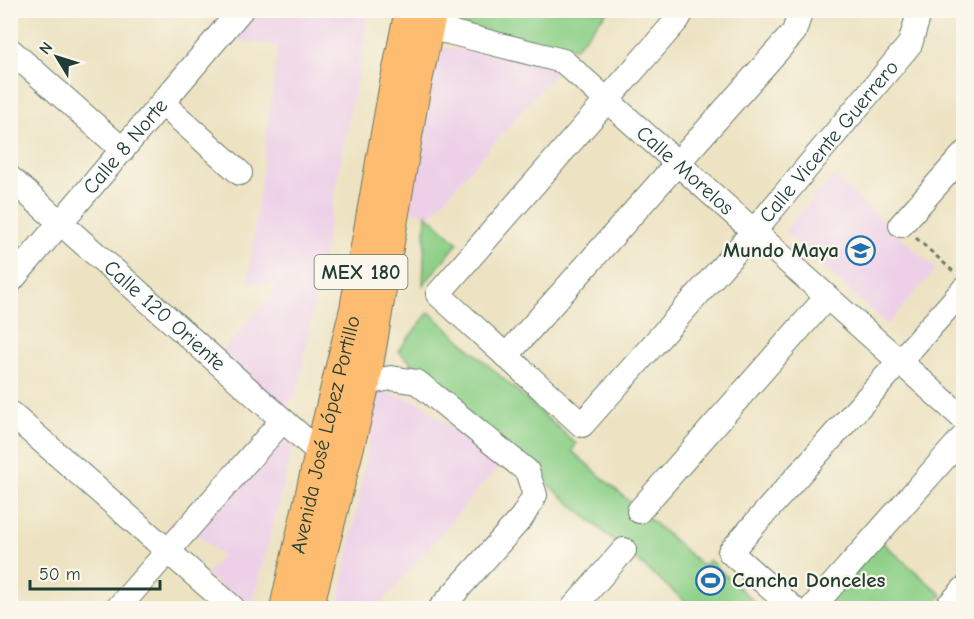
<svg xmlns="http://www.w3.org/2000/svg" width="974" height="619" font-family="'Comic Neue',sans-serif">
  <style>
    .built { fill: #edd0e8 }
    .green { fill: #8ed088; stroke: #56865e; stroke-width: 1.5 }
    .lines { fill: none; stroke-linecap: round; stroke-linejoin: round }
    .minor-casing { stroke: #677766; stroke-width: 26 }
    .major-casing { stroke: #677766; stroke-width: 32 }
    .path { stroke: #677766; stroke-width: 3; stroke-dasharray: 4.5 4.5; stroke-linecap: butt }
    .minor { stroke: #fff; stroke-width: 24 }
    .major { stroke: #febc70; stroke-width: 30 }
    .labels { text-anchor: middle; dominant-baseline: central; stroke-width: 4.5; stroke-linejoin: round; paint-order: stroke }
    .shield { fill: #fbf7ec; stroke: #61756b; stroke-width: 1.5 }
    .shield-label { font-size: 20px; font-weight: bold; fill: #1f3d34 }
    .street-label { font-size: 21px; fill: #1f3d34; stroke: #fbf7ec }
    .poi-label { font-size: 21px; font-weight: bold; fill: #1f3d34; stroke: #fbf7ec; text-anchor: end }
  </style>
  <rect width="100%" height="100%" fill="#fbf7ec"/>
  <filter id="ink" filterUnits="userSpaceOnUse"><feTurbulence type="fractalNoise" baseFrequency=".0167" numOctaves="2"/><feDisplacementMap in="SourceGraphic" scale="12" xChannelSelector="R" yChannelSelector="G"/><feConvolveMatrix kernelMatrix="1 2 1 2 8 2 1 2 1" color-interpolation-filters="sRGB"/></filter>
  <filter id="wash" filterUnits="userSpaceOnUse"><feTurbulence type="fractalNoise" baseFrequency=".008" numOctaves="4" result="noise"/><feDisplacementMap in="SourceGraphic" scale="24" xChannelSelector="R" yChannelSelector="G"/><feGaussianBlur stdDeviation="1.35" result="paint"/><feColorMatrix in="noise" values="0 0 0 0 0 0 0 0 0 0 0 0 0 0 0 0 0 1.4 0 .05"/><feComposite in="paint" operator="in"/></filter>
  <g filter="url(#wash)">
    <rect width="100%" height="100%" fill="#ede3c3"/>
    <path class="built" d="M254 11H369L297 394 284 409 220 355 278 286 248 282 278 45 230 39Z
      M436 46 561 66 429 217 426 214 409 210Z
      M833 176 936 269 887 325 784 231Z
      M379 390 421 403 498 467 377 608H338Z
      M272 438 294 444 251 608H246L206 574 222 556 192 530Z"/>
    <path class="green" d="M457 11H608L575 48 455 24Z
      M426 214 458 243 423 285Z
      M429 312 576 444 572 451 703 566 709 560 761 608H693L532 471 398 351Z
      M881 541 942 595 930 608H822Z"/>
  </g>
  <g filter="url(#ink)">
    <g class="lines">
      <defs>
        <g id="minor">
          <path id="s1" d="M683 10 678 19 438 294 582 425 754 231 910 44 920 10"/>
          <path id="s2" d="M411 26 449 32 563 61 964 419"/>
          <path d="M10 50 123 150"/>
          <path d="M162 103 240 173"/>
          <path id="s3" d="M10 178 320 453"/>
          <path d="M901 225 964 154"/>
          <path id="s4" d="M10 282 241 10"/>
          <path d="M506 356 794 32 801 10"/>
          <path d="M365 383 391 378 417 382 527 471 535 495 522 517 441 608"/>
          <path d="M10 413 233 608"/>
          <path d="M639 511 827 297"/>
          <path d="M118 608 283 420"/>
          <path d="M573 608 624 550"/>
          <path d="M793 608 730 552 964 289"/>
          <path d="M812 608 964 436"/>
          <path d="M946 608 964 589"/>
        </g>
        <g id="major">
          <path id="s5" d="M285 608 320 453 355 309 394 89 410 10"/>
          <path d="M308 608 365 383 414 95 432 10"/>
        </g>
      </defs>
      <use href="#minor" class="minor-casing"/>
      <use href="#major" class="major-casing"/>
      <path class="path" d="M916 238 954 272"/>
      <use href="#minor" class="minor"/>
      <use href="#major" class="major"/>
    </g>
  </g>
  <defs>
    <symbol id="school-ring" viewBox="-11 -11 22 22"><circle r="9.5" fill="#fbf7ec" stroke="#1f6fb2" stroke-width="1.5"/><path d="M0-5L7-2L0 1L-7-2ZM-4 1L0 2.5L4 1V4Q0 6-4 4Z" fill="#1f6fb2"/></symbol>
    <symbol id="stadium-ring" viewBox="-11 -11 22 22"><circle r="9.5" fill="#fbf7ec" stroke="#1f6fb2" stroke-width="1.5"/><path d="M0-5a6.5 5 0 1 0 0 10a6.5 5 0 1 0 0-10ZM-3.5-1.8h7v3.6h-7Z" fill="#1f6fb2"/></symbol>
  </defs>
  <g fill-rule="evenodd">
    <use href="#school-ring" x="844" y="234" width="33" height="33"/>
    <use href="#stadium-ring" x="694" y="564" width="33" height="33"/>
  </g>
  <g class="labels">
    <rect class="shield" x="314.5" y="255" width="93" height="34" rx="4.5"/>
    <g class="shield-label">
      <text x="361" y="272">MEX 180</text>
    </g>
    <g class="street-label">
      <text stroke="none"><textPath href="#s1" startOffset="946">Calle Vicente Guerrero</textPath></text>
      <text stroke="none"><textPath href="#s4" startOffset="178">Calle 8 Norte</textPath></text>
      <text stroke="none"><textPath href="#s2" startOffset="320">Calle Morelos</textPath></text>
      <text stroke="none"><textPath href="#s3" startOffset="207">Calle 120 Oriente</textPath></text>
      <text stroke="none"><textPath href="#s5" startOffset="178">Avenida José López Portillo</textPath></text>
    </g>
    <g class="poi-label">
      <text x="839" y="250">Mundo Maya</text>
      <text x="732" y="580" text-anchor="start">Cancha Donceles</text>
    </g>
  </g>
  <rect width="974" height="619" fill="none" stroke="#fbf7ec" stroke-width="36"/>
  <g transform="translate(57 57) rotate(308)" stroke="#fbf7ec" stroke-width="4.5" paint-order="stroke">
  <path d="M0-4.5L10 22L0 15L-10 22Z" fill="#1f3d34"/>
  <text y="-9" font-size="16" font-weight="bold" text-anchor="middle" fill="#1f3d34">N</text>
  </g>
  <path d="M30 580v9h130v-9" fill="none" stroke="#1f3d34" stroke-width="3"/>
  <text x="39" y="580" font-size="18" fill="#1f3d34" stroke="#fbf7ec" stroke-width="4.5" paint-order="stroke">50 m</text>
</svg>
